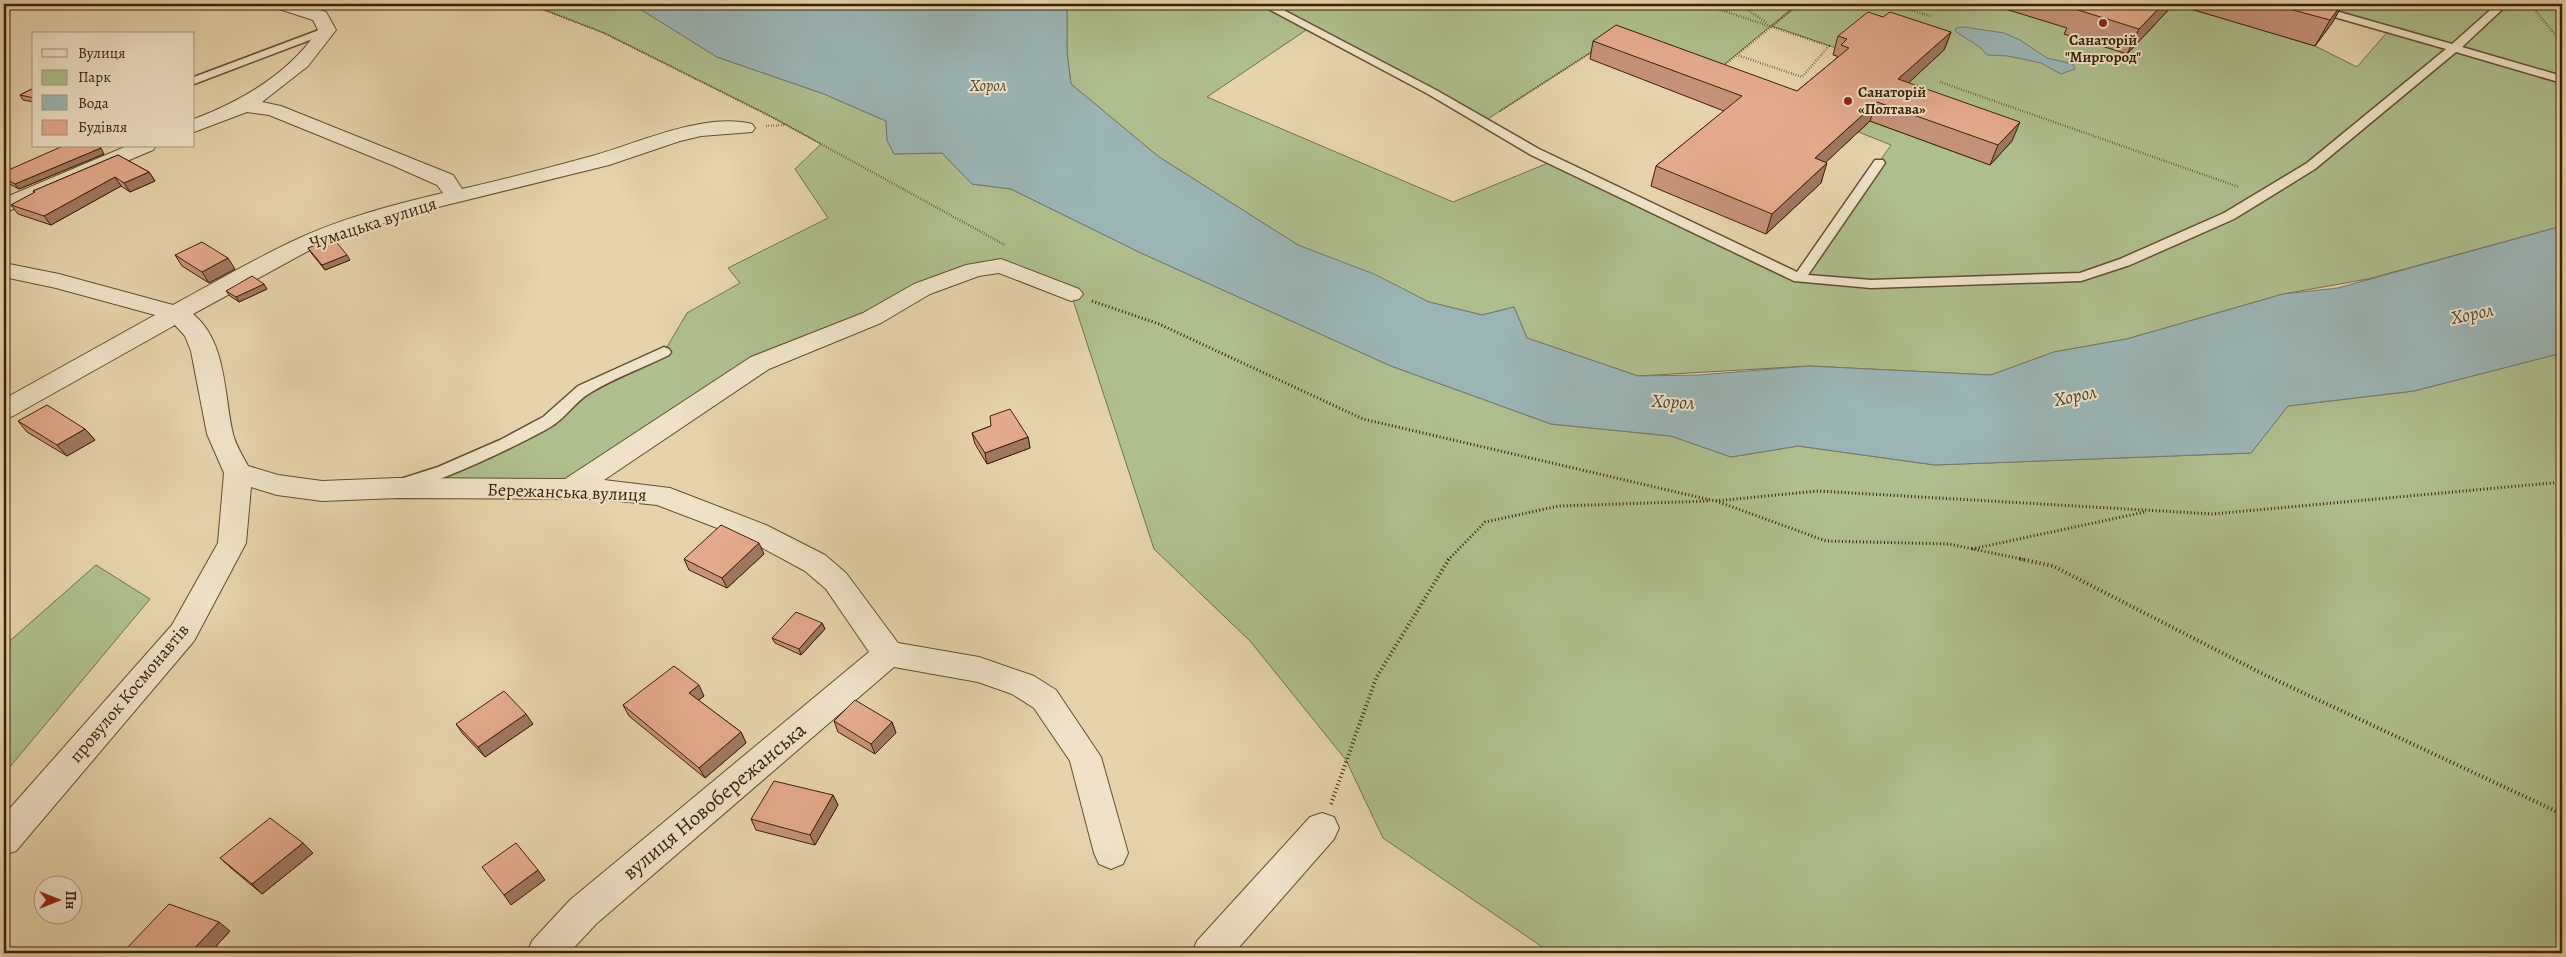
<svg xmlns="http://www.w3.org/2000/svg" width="2566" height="957" font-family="Alegreya,serif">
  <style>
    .green { fill: #afbe8d; stroke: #747048 }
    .water { fill: #9bb5b5; stroke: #747a6e }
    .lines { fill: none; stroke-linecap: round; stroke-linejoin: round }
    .service-casing { stroke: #654e2d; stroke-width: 3 }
    .minor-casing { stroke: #654e2d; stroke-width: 2 }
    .path-far2 { stroke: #3a2203; stroke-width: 2.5; stroke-dasharray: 0.5 2; stroke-linecap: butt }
    .path-far1 { stroke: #3a2203; stroke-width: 3; stroke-dasharray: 1 2.5; stroke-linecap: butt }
    .path { stroke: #3a2203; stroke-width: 4; stroke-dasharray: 1 3; stroke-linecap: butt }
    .service { fill: #efe2c8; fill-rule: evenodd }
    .minor { fill: #efe2c8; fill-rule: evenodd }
    .wall { fill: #c49279; stroke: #3a2203 }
    .shaded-wall { fill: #a07763; stroke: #3a2203 }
    .building { fill: #e4aa8d; stroke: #3a2203 }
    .poi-dot { fill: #8f2418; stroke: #efe2c8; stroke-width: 2 }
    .labels { text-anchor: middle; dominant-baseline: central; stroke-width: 4; stroke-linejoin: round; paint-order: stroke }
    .far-poi-label { font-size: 15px; font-weight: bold; fill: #3a2203; stroke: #efe2c8 }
    .far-water-label { font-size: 16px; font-style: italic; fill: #524730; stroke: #efe2c8 }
    .street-label { font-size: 18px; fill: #3a2203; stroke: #efe2c8 }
    .water-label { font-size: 19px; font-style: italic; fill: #524730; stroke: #efe2c8 }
    .near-street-label { font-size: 21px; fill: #3a2203; stroke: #efe2c8 }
  </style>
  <rect width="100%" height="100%" fill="#e6d3ab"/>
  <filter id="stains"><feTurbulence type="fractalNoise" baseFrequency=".004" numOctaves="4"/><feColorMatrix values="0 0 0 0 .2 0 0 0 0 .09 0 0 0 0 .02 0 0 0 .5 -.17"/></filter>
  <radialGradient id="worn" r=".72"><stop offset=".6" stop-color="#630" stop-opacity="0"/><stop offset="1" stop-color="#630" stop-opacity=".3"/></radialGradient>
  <path class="green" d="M529 4H632L717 57 824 94 886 121 887 140 894 154 942 153 972 184 1011 189 1141 253 1391 366 1551 424 1671 436 1731 457 1798 446 1935 465 2251 453 2288 406 2414 391 2562 353V953H1551L1383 838 1346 760 1250 641 1154 549 1071 294 1001 266 974 270 760 363 570 489H388L506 444 583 390 664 352 687 313 740 283 728 268 828 218 795 169 821 144 770 116 604 33Z
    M1067 4H1797L1720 68 1615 37 1483 122 1309 28 1207 97 1453 202 1553 161 1799 278 1891 145 1841 125 1853 115 1990 165 1901 89 1943 50 1839 49 1772 26 1799 4H2174L2315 46 2357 67 2389 30 2300 4H2562V226L2368 279 2283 294 2127 339 2054 352 1991 375 1809 366 1638 376 1527 338 1514 307 1482 315 1429 302 1298 245 1159 157 1071 84 1067 53Z
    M96 565 150 599 4 774V646Z"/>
  <path class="water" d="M632 4H1067V53L1071 84 1159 157 1298 245 1374 274 1429 302 1482 315 1514 307 1527 338 1638 376 1699 375 1809 366 1991 375 2054 352 2127 339 2283 294 2338 288 2562 226V353L2414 391 2288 406 2251 453 1935 465 1798 446 1731 457 1671 436 1551 424 1391 366 1141 253 1011 189 972 184 942 153 894 154 887 140 886 121 824 94 717 57Z
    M1964 27 2004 33 2020 40 2047 58 2073 64 2075 69 2061 74 2041 63 2008 56 1987 55 1981 48 1955 31 1956 28Z"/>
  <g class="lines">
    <defs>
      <path id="service" d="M1259 4H1272L1436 90 1539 149 1797 272 1875 160H1883L1885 163 1808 275 1871 280 2080 273 2120 259 2224 213 2307 163 2446 49 2296 6 2295 4H2311L2452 44 2497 4H2508L2462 47 2562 76V83L2456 52 2315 169 2234 219 2130 265 2081 281 1871 288 1794 281 1531 155 1428 94Z
        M327 27 331 28V32L194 84V77Z
        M664 347 669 349 671 352 669 355C643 368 614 378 590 393 576 401 566 417 552 426 529 440 416 496 394 489L392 485 394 481 438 467 500 440 543 417 578 386Z"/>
      <path id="minor" d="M273 4H300L326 12 336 30 308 66 262 102 281 106 453 175 462 189C506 179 549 168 592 156 638 143 705 112 752 124L755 128 752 132 701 136 680 141 609 165 418 212 348 235 308 251 193 314C227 341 224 397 233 434 236 446 243 456 248 466L278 475 322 481 398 478 565 479 751 357 863 313 914 284 966 265 1001 259 1079 289 1083 294 1079 299 1071 301 999 273 979 276 930 294 881 323 769 369 604 480 670 488 766 525 825 555 846 573 898 643 979 657 1034 676 1056 690 1101 757 1128 853 1123 864 1111 869 1099 864 1094 853 1070 761 1034 708 1012 694 978 682 894 667 596 924 569 953H527L532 941 570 900 869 652 826 589 805 571 746 539 657 505 600 499 398 498 322 501 277 495 251 487 246 543 194 641 16 851 4 855V815L172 625 218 543 224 473 207 434 191 351 185 336 175 325 13 416 4 419V399L155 315 56 288 4 277V263L59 274 173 305C212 284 251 261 291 242 338 219 392 205 443 193L437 185 392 165 269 115 247 112 194 132V119C241 101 289 74 318 30L313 20 276 8Z
        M127 146H156L153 150 4 213V198Z
        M1322 813 1334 817 1339 828 1334 839 1234 953H1192L1197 941 1310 817Z"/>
    </defs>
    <use href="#service" class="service-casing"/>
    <use href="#minor" class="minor-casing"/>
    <path class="path-far2" d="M529 4 604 33 770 116 1005 245
      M1703 4 1829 46 1802 77 1737 55
      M1739 4 1767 23
      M1891 4 1930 16
      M2530 4 2562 43
      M1722 67 1799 4
      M1940 82 2239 187
      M1500 111 1593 51
      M766 126 785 125"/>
    <path class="path-far1" d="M1092 301 1159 324 1363 419 1715 501 1818 491 2213 514 2562 482
      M1716 501 1826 541 1949 544 2026 560
      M1972 549 2145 512
      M1448 560 1485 522 1559 506 1710 501"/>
    <path class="path" d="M2020 559 2053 566 2265 675 2562 814
      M1331 804 1376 678 1449 559"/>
    <use href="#service" class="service"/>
    <use href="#minor" class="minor"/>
  </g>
  <path class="wall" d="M1989 4H2343L2332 23 2315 46 2174 4 2127 54 2064 34 2067 28Z
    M1883 17 1951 32 1944 50 1908 83 2012 141 1990 165 1870 121 1826 162 1821 183 1766 234 1651 186 1656 166 1724 111 1590 59 1593 41 1797 91 1837 58V56L1833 55 1838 36Z
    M34 88V102L23 100 20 95Z
    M104 154 19 189 4 181V172Z
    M118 155 149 172 155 181 130 192 121 186 51 225 18 214 11 205 34 193 33 191Z
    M308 248 350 260 325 270 312 254Z
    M175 255 235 269 209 283 182 266Z
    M267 289 239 302 230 296 226 291Z
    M18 421 85 429 95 440 67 456 27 432Z
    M991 426 1028 437 1030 448 987 464 975 444 972 433Z
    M764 554 727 588 689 570 684 559Z
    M822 623 825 629 801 655 775 643 772 638Z
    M704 696 698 700 741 732 746 743 705 778 629 716 623 705Z
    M834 721 892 722 896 733 875 754 838 732Z
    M456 724H533L485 757 463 734Z
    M833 795 838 805 815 845 756 830 751 819Z
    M303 843 313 853 262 894 231 868 220 858Z
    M230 931 210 953H131L126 949Z"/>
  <path class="shaded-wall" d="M2163 4H2174L2127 54 2139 29Z
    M2342 4H2343L2332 23 2315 46 2330 20Z
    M1951 32 1944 50 1891 99 1898 79Z
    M1877 102 1870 121 1809 178 1815 158Z
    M2020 122 2012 141 1990 165 1998 145Z
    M101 148 104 154 19 189 15 184Z
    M1827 163 1821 183 1766 234 1772 214Z
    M149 172 155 181 130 192 124 183Z
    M115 177 121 186 51 225 44 216Z
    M347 255 350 260 325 270 322 265Z
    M228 258 235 269 209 283 202 272Z
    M264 284 267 289 239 302 236 297Z
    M85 429 95 440 67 456 57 445Z
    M1028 437 1030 448 987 464 985 453Z
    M759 543 764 554 727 588 722 578Z
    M822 623 825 629 801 655 799 649Z
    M699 685 704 696 694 704 689 693Z
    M526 714 533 724 485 757 478 747Z
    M892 722 896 733 875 754 871 744Z
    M741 732 746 743 705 778 699 768Z
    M833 795 838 805 815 845 810 835Z
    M303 843 313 853 262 894 252 884Z
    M538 870 545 880 511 905 504 895Z
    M219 922 230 931 210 953H190Z"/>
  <path class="building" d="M2080 4H2163L2139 29 2075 9Z
    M2271 4H2342L2330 20Z
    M1868 12 1883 17 1890 12 1951 32 1898 79 2020 122 1998 145 1877 102 1815 158 1827 163 1772 214 1656 166 1742 96 1593 41 1616 25 1797 91 1849 48 1841 45 1847 39 1838 36Z
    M34 88V98L20 95Z
    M63 146H97L101 148 15 184 4 178V172Z
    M118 155 149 172 124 183 115 177 44 216 11 205 35 192 33 191Z
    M333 238 347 255 322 265 308 248Z
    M202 242 228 258 202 272 175 255Z
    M252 276 264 284 236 297 226 291Z
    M47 405 85 429 57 445 18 421Z
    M1010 409 1028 437 985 453 972 433 991 426 990 416Z
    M721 525 759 543 722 578 684 559Z
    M796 612 822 623 799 649 772 638Z
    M674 666 699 685 689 693 741 732 699 768 623 705Z
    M504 691 526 714 478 747 456 724Z
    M855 700 892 722 871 744 834 721Z
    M774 781 833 795 810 835 751 819Z
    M270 818 303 843 252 884 220 858Z
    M516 843 538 870 504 895 482 867Z
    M169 904 219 922 190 953H137L126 949Z"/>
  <g class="poi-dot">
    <circle cx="2103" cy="23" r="5"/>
    <circle cx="1848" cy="101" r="5"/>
  </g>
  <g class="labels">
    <g class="far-poi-label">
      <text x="2103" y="40">Санаторій<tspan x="2103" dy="17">"Миргород"</tspan></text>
      <text x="1858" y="92" text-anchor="start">Санаторій<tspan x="1858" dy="17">«Полтава»</tspan></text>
    </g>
    <g class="far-water-label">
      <text x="988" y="86">Хорол</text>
    </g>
    <g class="street-label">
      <text transform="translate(373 223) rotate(-18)">Чумацька вулиця</text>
      <text transform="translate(567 492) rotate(2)">Бережанська вулиця</text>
      <text transform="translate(129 693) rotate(-50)">провулок Космонавтів</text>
    </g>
    <g class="water-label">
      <text transform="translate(2472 314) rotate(-12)">Хорол</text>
      <text transform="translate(2075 396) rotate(-12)">Хорол</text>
      <text transform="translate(1673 402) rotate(3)">Хорол</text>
    </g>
    <g class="near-street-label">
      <text transform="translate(714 801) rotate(-40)">вулиця Новобережанська</text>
    </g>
  </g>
  <rect width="2566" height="957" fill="none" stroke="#e6d3ab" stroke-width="20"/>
  <rect x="5" y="5" width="2556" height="947" fill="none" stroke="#3a2203" stroke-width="2.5"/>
  <rect x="10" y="10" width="2546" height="937" fill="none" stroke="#3a2203"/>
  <rect x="32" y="32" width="162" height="115" fill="#efe2c8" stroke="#a79579"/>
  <rect x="42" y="49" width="25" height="8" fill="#efe2c8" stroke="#a79579"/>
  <text x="78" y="58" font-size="15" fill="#3a2203">Вулиця</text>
  <rect x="42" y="70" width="25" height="15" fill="#afbe8d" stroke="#a79579"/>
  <text x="78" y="82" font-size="15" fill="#3a2203">Парк</text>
  <rect x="42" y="95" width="25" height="15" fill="#9bb5b5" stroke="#a79579"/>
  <text x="78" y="108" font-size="15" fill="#3a2203">Вода</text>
  <rect x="42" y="120" width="25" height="15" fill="#e4aa8d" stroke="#a79579"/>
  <text x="78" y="132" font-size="15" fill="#3a2203">Будівля</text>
  <g transform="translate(58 900) rotate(90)"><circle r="24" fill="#efe2c8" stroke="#a79579"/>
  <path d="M0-4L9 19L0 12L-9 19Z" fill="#8f2418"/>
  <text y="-8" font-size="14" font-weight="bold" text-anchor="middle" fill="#3a2203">Пн</text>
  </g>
  <rect width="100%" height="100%" filter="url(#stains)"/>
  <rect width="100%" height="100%" fill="url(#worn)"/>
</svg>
